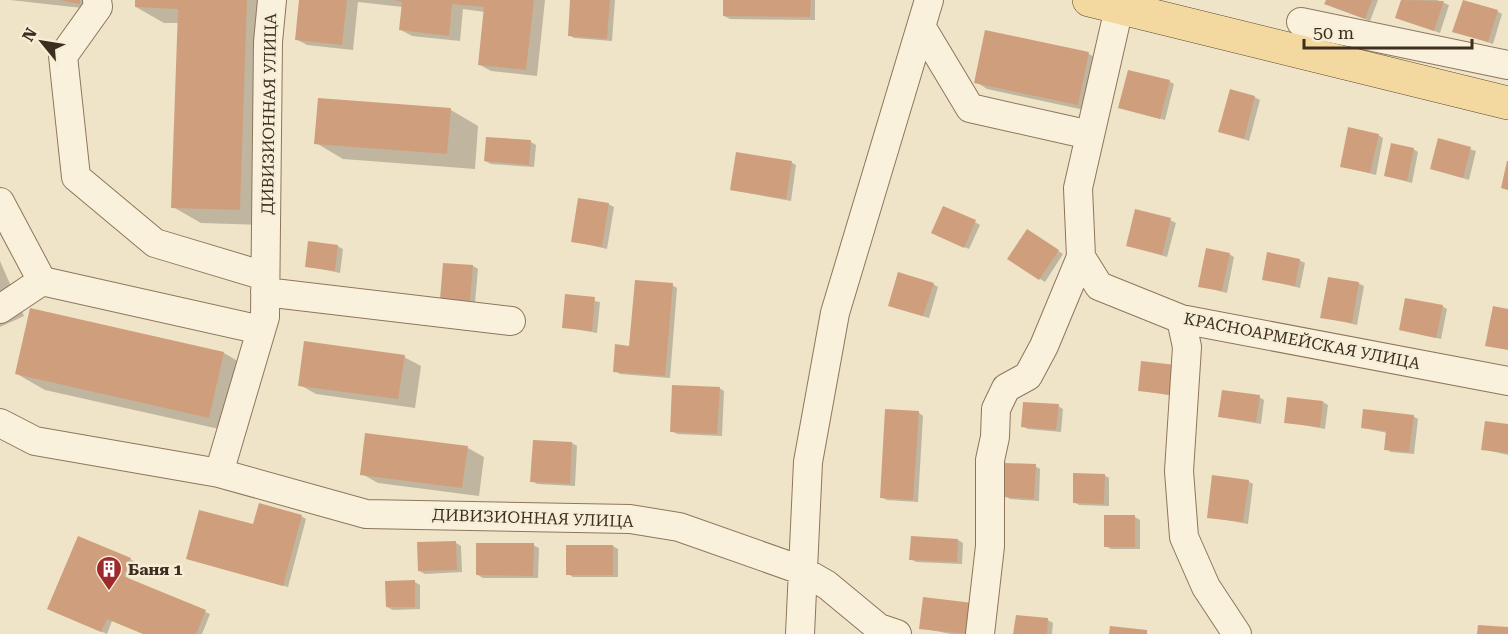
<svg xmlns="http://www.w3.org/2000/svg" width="1508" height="634" font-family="'Roboto Serif',serif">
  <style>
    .shadow { fill: #0003 }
    .building { fill: #cf9f7d }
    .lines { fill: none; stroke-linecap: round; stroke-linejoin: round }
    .minor-casing { stroke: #8d765c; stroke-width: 30 }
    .major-casing { stroke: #5b4430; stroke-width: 34 }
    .minor { stroke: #faf1dc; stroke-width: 28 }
    .major { stroke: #f3d9a0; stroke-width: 33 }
    .labels { text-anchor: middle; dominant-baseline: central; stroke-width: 5; stroke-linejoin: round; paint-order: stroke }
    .street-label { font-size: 16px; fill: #3d2e20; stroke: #f7eed8 }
    .poi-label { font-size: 16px; font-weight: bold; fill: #3d2e20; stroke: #f7eed8; text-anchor: start }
  </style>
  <rect width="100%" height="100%" fill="#f0e4c8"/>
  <path class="shadow" d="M10 0H92L91 9Z
    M137 0H275L267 225 201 223 173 207 179 23H164L136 7Z
    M300 0H545L537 76 491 71 480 65 485 12 463 9 460 41 412 36 401 30 403 7 358 2 353 50 307 45 296 39Z
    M572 0H615L612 41 574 38 569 35Z
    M724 0H815V20L730 19 724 16Z
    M1327 0H1378L1370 21 1331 6Z
    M1403 0H1437L1449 5 1440 33 1397 17Z
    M1497 11 1502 14 1493 44 1454 31Z
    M987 32 1089 54 1100 60 1089 111 987 89 976 82Z
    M1169 81 1174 84 1165 120 1120 108Z
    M1254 97 1260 100 1249 141 1220 131Z
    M451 110 478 126 475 169 343 159 316 143Z
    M1378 135 1383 138 1376 175 1341 166Z
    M1439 140 1476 151 1469 180 1432 169Z
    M531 142 536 145 534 167 491 164 485 161Z
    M1413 149 1418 152 1412 183 1386 176Z
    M791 162 796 165 791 201 731 190Z
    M608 204 614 207 607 249 573 241Z
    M1170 220 1176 223 1167 257 1127 245Z
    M975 222 980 225 969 249 938 236Z
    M1027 231 1063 254 1045 282 1009 259Z
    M337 246 343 249 340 273 307 266Z
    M1229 254 1234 257 1227 293 1200 286Z
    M1299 260 1305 263 1300 288 1263 279Z
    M0 261 24 316 0 327Z
    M473 266 478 269 475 303 447 301Z
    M1358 283 1364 286 1357 325 1322 317Z
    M933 284 938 287 929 318 895 308Z
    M672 285 677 288 670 378 620 374 615 371Z
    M567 296 600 302 597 333 564 327Z
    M1442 306 1447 309 1441 339 1400 330Z
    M224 353 251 369 237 433 45 390 17 374Z
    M404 357 421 366 415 408 316 394 300 385Z
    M1143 363 1178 397 1140 390Z
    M719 388 724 391 722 436 677 434 672 431Z
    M1259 397 1264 400 1261 424 1220 417Z
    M1323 402 1328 405 1325 429 1286 422Z
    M1058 406 1063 409 1061 432 1028 429 1022 426Z
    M918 412 923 416 918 502 887 500 881 497Z
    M1413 416 1418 419 1414 454 1391 452 1386 449 1388 433 1363 428Z
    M1508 426V455L1482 449Z
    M572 443 577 446 575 486 537 484 532 481Z
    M468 448 484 457 479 496 378 483 362 474Z
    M1035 466 1040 469 1039 501 1010 499 1005 496Z
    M1104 475 1109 478V506L1079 505 1074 502Z
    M1248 481 1253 484 1248 524 1209 517Z
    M301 516 306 519 288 587 188 559 255 526Z
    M1135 517 1140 520V549H1111L1105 546Z
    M958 540 963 543 962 564 916 562 911 559Z
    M456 543 461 546 462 572 425 574 419 571Z
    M533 545 539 548 538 578H483L478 575Z
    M613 546 618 549V577H573L568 574Z
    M130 559 135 562 128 579 210 614 202 634H144L112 621 107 634 54 612Z
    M415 582 420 585V609L393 610 387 607Z
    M1048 620 1053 623 1052 634H1015Z
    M920 628 975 634H951Z"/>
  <path class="building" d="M59 0H80V4Z
    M135 0H247L240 210 171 208 178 9 135 7Z
    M299 0H347L342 45 295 40Z
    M394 0H534L526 70 478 65 484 7 452 4 449 36 399 30 402 2Z
    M570 0H610L607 39 568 36Z
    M723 0H811L810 17 723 16Z
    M1326 0H1372L1365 19 1324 4Z
    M1401 0 1444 1 1434 31 1395 18Z
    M1463 0 1498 10 1488 42 1452 32Z
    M985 30 1089 52 1078 105 974 83Z
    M1128 70 1170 80 1160 119 1118 108Z
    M1230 89 1255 96 1244 139 1218 132Z
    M318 98 451 108 447 154 314 144Z
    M1348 127 1379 134 1370 173 1340 167Z
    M486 137 531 140 529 165 484 161Z
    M1438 138 1471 147 1463 178 1430 169Z
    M1391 143 1414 148 1407 181 1384 176Z
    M736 152 792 161 786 199 730 190Z
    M1507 161H1508V190L1501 188Z
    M578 198 609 203 602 247 571 242Z
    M943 206 976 220 964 248 931 233Z
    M1135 209 1171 218 1162 255 1126 246Z
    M1027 229 1059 250 1039 280 1007 259Z
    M308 241 338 245 335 271 305 267Z
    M1206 248 1230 253 1222 291 1198 287Z
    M1267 252 1300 259 1295 286 1262 280Z
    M443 263 473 265 470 301 440 299Z
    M898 272 934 283 923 316 888 306Z
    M1328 277 1359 282 1352 323 1320 318Z
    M635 280 673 283 665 376 613 372 615 344 629 346Z
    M565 294 595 297 592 331 562 328Z
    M1405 298 1443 305 1436 338 1399 330Z
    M1493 306 1508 309V350L1485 346Z
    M30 308 224 352 209 418 15 374Z
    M304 341 405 355 398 399 298 386Z
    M1141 361 1176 365 1173 395 1138 391Z
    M672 385 720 387 717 434 670 432Z
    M1222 390 1260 395 1256 422 1218 417Z
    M1287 397 1323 401 1320 427 1284 423Z
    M1023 402 1059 404 1056 430 1021 427Z
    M885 409 919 411 913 500 880 498Z
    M1363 409 1414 415 1409 452 1384 450 1386 431 1361 428Z
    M1485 421 1508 424V453L1481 450Z
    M365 433 468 446 462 488 360 475Z
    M533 440 572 442 570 484 530 482Z
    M1005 463 1036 464 1034 499 1003 497Z
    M1073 473 1105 474 1104 504 1073 503Z
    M1212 475 1249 480 1243 522 1207 518Z
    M259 503 302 515 283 586 186 559 199 510 253 524Z
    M1104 515H1135V547H1104Z
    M78 536 131 558 123 576 206 610 196 634H143L107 619 101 632 47 609Z
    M911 536 958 539 957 562 909 560Z
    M456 541 457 570 418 571 417 542Z
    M476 543H534L533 576 476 575Z
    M566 545H613V575H566Z
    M415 580V607H386L385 581Z
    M923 597 973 603 969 634 919 629Z
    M1016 615 1048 618 1047 634H1013Z
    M1478 625 1508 627V634H1477Z
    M1110 626 1147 630V634H1109Z"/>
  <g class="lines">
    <defs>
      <path id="minor" d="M97 0 98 7 63 56 76 177 155 243 265 276
        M1119 8 1078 188 1081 257 1099 286 1181 319 1508 381
        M1301 22 1508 65
        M922 28 970 108 1090 135
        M0 202 42 281
        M265 292 511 321
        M0 309 42 281 261 330
        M1181 319 1187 347 1179 471 1184 537 1206 587 1237 634
        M0 423 35 441 219 473 366 514 630 519 679 527 801 570 827 585 879 628 897 634
        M219 473 265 317 268 42 272 0
        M800 634 808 462 835 313 929 0
        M980 634 990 546V460L995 437 996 409 1006 388 1028 376 1044 346 1081 257"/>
      <path id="major" d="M1089 0 1508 103"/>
    </defs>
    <use href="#minor" class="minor-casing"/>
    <use href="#major" class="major-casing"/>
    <use href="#minor" class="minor"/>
    <use href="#major" class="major"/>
  </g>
  <defs>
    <symbol id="building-pin" viewBox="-11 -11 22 30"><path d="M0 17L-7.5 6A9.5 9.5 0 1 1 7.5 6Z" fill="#9e2a2b" stroke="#f7eed8"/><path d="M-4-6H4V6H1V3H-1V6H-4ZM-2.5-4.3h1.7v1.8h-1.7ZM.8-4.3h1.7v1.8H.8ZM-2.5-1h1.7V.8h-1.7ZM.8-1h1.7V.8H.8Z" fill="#fff"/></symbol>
  </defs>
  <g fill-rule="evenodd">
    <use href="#building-pin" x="94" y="554" width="30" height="40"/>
  </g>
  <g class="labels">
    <g class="street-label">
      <text transform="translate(269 114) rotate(-89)">ДИВИЗИОННАЯ УЛИЦА</text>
      <text transform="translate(1302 341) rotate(11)">КРАСНОАРМЕЙСКАЯ УЛИЦА</text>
      <text transform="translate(533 518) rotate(2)">ДИВИЗИОННАЯ УЛИЦА</text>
    </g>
    <g class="poi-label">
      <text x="128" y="569">Баня 1</text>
    </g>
  </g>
  <g transform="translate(42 42) rotate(300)" stroke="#f7eed8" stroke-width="4.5" paint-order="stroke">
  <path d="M0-4.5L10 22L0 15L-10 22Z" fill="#3d2e20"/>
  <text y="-9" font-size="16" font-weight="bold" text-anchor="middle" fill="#3d2e20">N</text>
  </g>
  <path d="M1304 39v9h168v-9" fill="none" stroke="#3d2e20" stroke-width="3"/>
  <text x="1313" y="39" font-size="18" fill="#3d2e20" stroke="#f7eed8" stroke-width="4.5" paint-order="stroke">50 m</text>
</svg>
